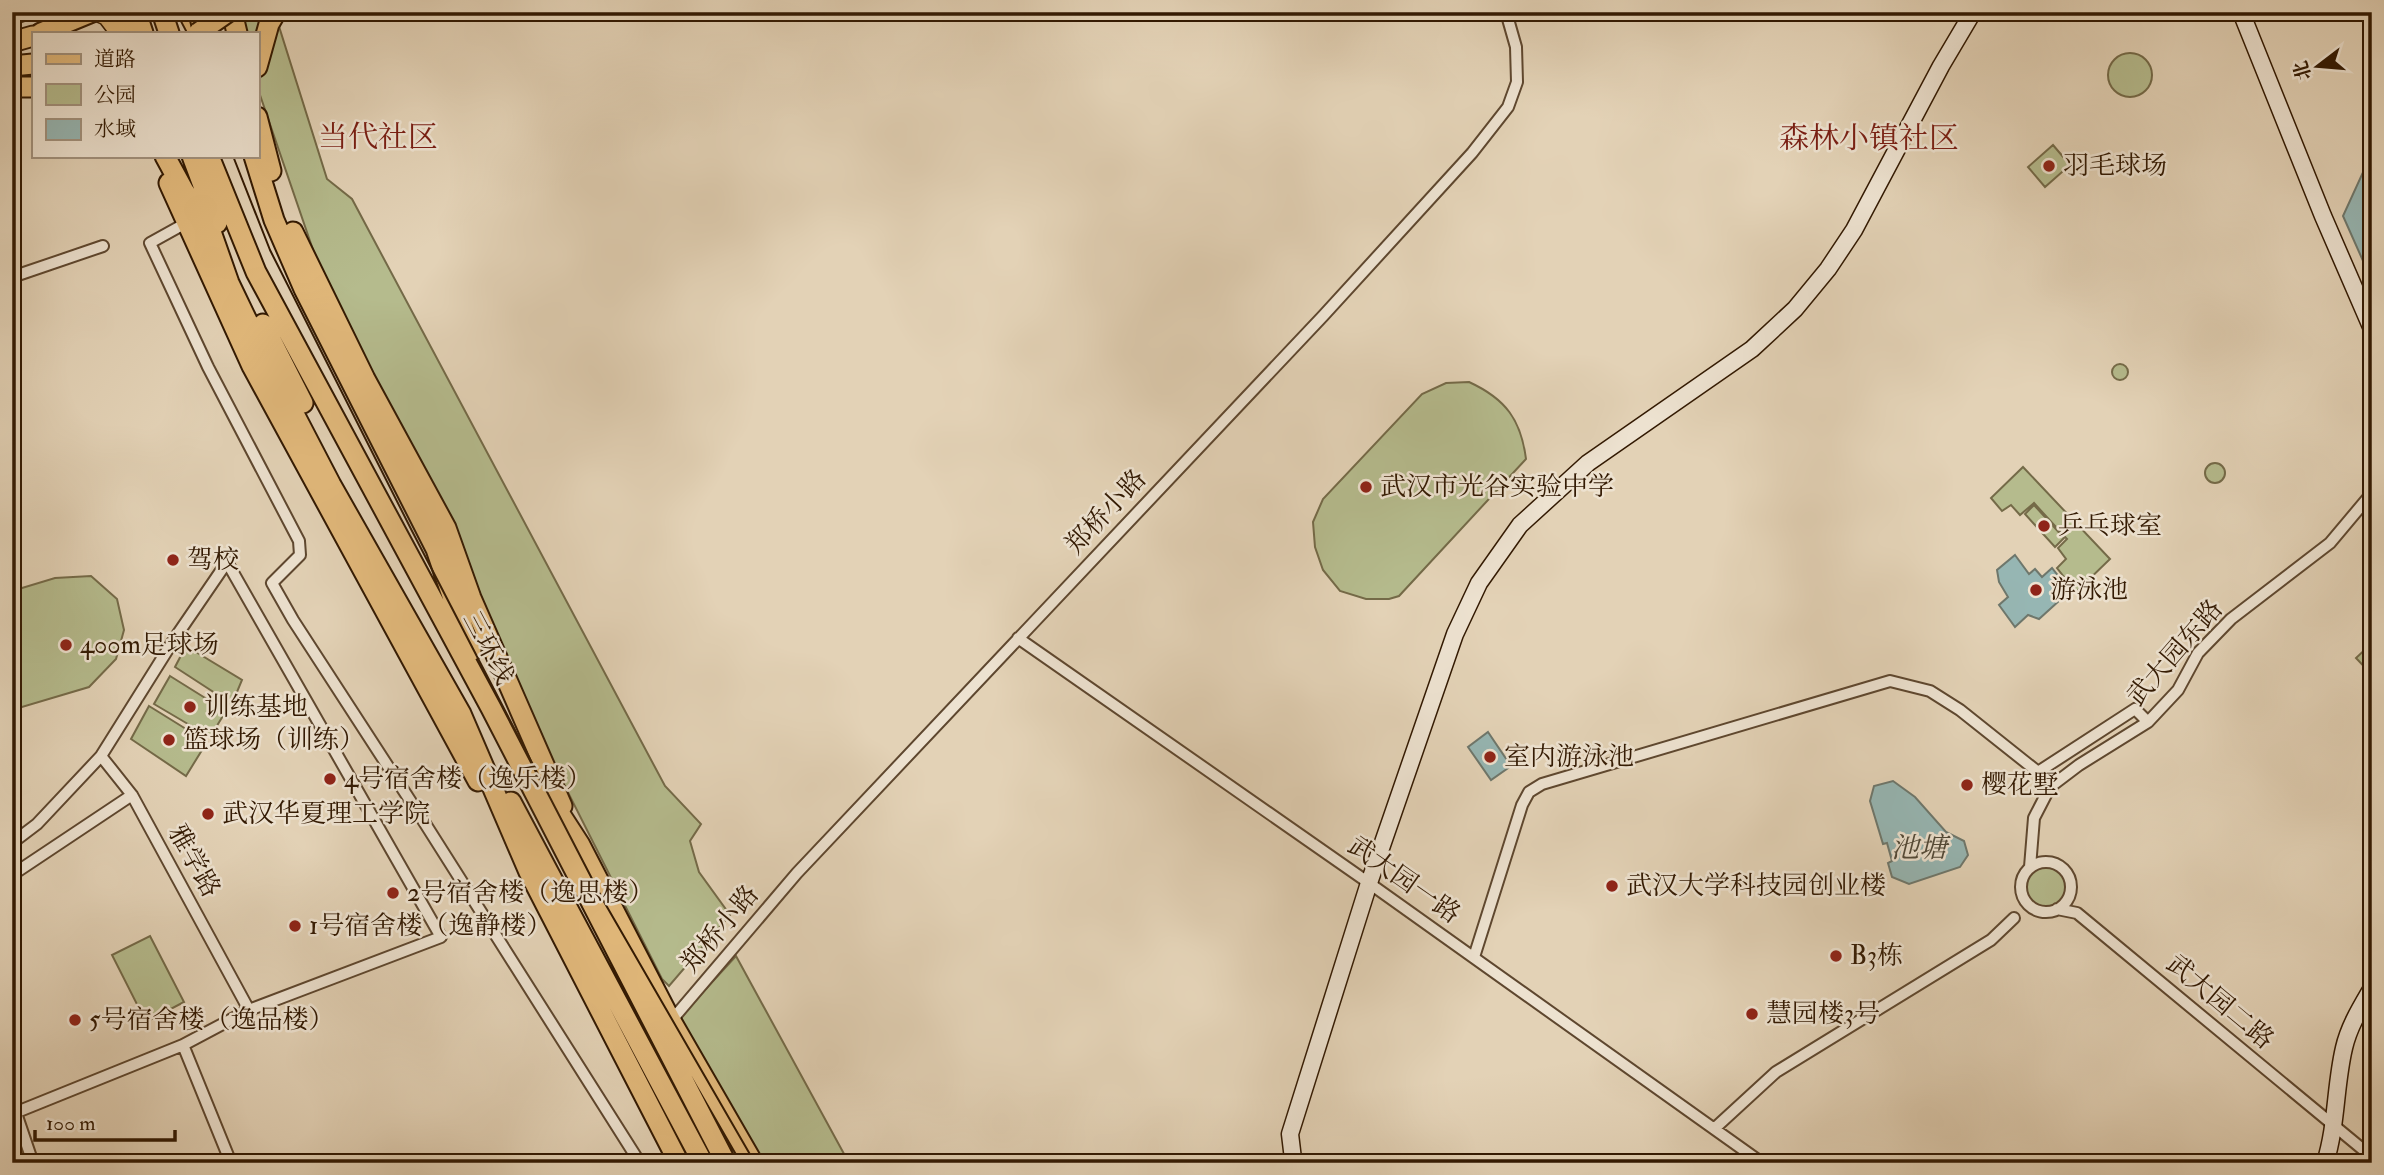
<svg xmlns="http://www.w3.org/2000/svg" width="2384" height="1175" font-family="'IM FELL Double Pica','Noto Serif SC',serif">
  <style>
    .green { fill: #b5bb8d; stroke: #746a48; stroke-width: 2 }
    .water { fill: #96b6b3; stroke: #6e776c; stroke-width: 2 }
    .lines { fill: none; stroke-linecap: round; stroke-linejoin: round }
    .street-casing { stroke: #5e472f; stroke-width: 14 }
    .secondary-casing { stroke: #321902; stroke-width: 19 }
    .primary-casing { stroke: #321902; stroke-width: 21 }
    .highway-casing { stroke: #321902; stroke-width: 23 }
    .street { stroke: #ede2d0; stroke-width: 10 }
    .secondary { stroke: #ede2d0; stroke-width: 16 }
    .primary { stroke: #e2b97b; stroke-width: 18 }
    .highway { stroke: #e2b97b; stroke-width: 19 }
    .tram { stroke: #321902; stroke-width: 2 }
    .highway-bridge-casing { stroke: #321902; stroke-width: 23; stroke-linecap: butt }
    .highway-bridge { stroke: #e2b97b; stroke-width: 19 }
    .poi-dot { fill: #8f2418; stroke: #ede2d0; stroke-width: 2.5 }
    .labels { text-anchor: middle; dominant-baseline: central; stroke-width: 5; stroke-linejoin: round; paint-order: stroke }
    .poi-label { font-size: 26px; fill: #321902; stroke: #ede2d0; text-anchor: start }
    .street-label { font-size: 26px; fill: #321902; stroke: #ede2d0 }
    .water-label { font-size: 28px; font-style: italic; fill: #504837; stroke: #ede2d0 }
    .quarter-label { font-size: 30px; fill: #7a1f14; stroke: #ede2d0 }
  </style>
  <rect width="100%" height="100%" fill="#e3d2b6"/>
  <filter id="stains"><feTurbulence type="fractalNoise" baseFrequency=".00286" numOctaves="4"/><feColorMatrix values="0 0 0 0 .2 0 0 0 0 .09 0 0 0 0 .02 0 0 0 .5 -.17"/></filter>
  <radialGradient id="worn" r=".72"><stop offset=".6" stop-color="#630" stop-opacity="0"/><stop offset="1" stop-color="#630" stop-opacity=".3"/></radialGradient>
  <path class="green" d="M238 12H297L277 20 327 179 352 199 665 786 701 824 690 841 699 872 730 915 669 986 662 979 526 709 465 556 323 279 260 95 257 84V33H244Z
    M2108 75a22 22 0 1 1 44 0a22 22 0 1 1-44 0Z
    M2053 145 2070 165 2045 187 2028 167Z
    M2112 372a8 8 0 1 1 16 0a8 8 0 1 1-16 0Z
    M1469 382C1506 399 1521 420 1526 459L1399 596 1389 599H1366L1340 591 1323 570 1315 547 1313 522 1323 499 1422 394 1446 383Z
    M2205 473a10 10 0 1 1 20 0a10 10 0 1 1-20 0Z
    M2023 467 2110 559 2076 592 2057 568 2066 559 2058 548 2067 539 2034 503 2020 515 2011 505 2002 511 1991 498Z
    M2034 505 2064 538 2055 547 2025 514Z
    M91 576 117 599 124 630 116 659 89 687 12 710V591L55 578Z
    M2372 643V675L2356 658Z
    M186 646 242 680 232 704 175 667Z
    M170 676 226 711 210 737 154 704Z
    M149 706 207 742 186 776 131 739Z
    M2024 887a21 21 0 1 1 42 0a21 21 0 1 1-42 0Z
    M150 936 184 1002 146 1022 112 955Z
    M736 956 849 1163H758L680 1017Z"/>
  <path class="water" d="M2372 163V281L2343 216 2364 170Z
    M2015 555 2029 574 2035 569 2042 577 2052 568 2070 591 2039 619 2028 615 2015 627 1999 605 2008 597 1999 582 1997 570Z
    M1488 732 1511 766 1491 780 1468 747Z
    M1893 781 1915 797 1946 832 1964 841 1968 855 1960 867 1909 884 1892 877 1888 863 1892 861 1887 843 1883 844 1870 801 1874 786Z"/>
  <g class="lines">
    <defs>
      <path id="street" d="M186 223 150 243 208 367 299 541 300 555 272 583 293 620 426 825 640 1163
        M12 277 103 246
        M1018 638 1369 883 1762 1163
        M12 843 37 824 101 756
        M2021 887a25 25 0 1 1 50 0a25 25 0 1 1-50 0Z
        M2030 867 2034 818 2050 787 2079 765 2148 722 2178 690 2198 653 2231 619 2330 543 2372 493
        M12 875 132 795
        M2057 909 2077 913 2372 1157
        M1474 957 1522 805 1529 792 1542 784 1890 681 1930 691 1960 710 2038 772 2135 709 2148 722
        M671 1021 797 873 1323 316 1472 153 1508 107 1517 82 1516 47 1506 12
        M183 1045 249 1010 132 795 101 756 175 638 227 562 441 937 249 1010
        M16 1113 33 1163
        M12 1114 183 1045 231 1163
        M1715 1128 1776 1072 1991 940 2014 918"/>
      <path id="secondary" d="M2241 12 2323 216 2372 329
        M1297 1163 1293 1159 1290 1134 1369 883 1455 634 1479 583 1520 525 1588 463 1752 349 1795 309 1828 269 1854 230 1941 66 1973 12
        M2325 1163C2337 1125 2335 1086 2344 1048 2349 1026 2361 1007 2372 988"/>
      <path id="primary" d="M98 12 107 16 120 33
        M12 15 22 12"/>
      <path id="highway" d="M120 12 127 33
        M136 12 143 33
        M162 12 169 33
        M188 12 199 33
        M232 12 237 33
        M41 33 92 12
        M12 42 33 36
        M12 66 33 64
        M257 67 269 24 276 12
        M12 87H33
        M257 117 271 171
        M165 156 184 191 209 226 229 283 266 360 331 485 461 714 529 872 679 1163
        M192 156 217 223
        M209 156 256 272 491 708 726 1163
        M254 156 274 220 304 289 436 549 471 651
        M169 183 252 366 478 781
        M293 232 365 379 446 528 471 598 562 806
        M263 324 303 403
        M547 794 580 845 671 1021 753 1163
        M511 802 703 1163"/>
    </defs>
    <use href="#street" class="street-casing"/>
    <use href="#secondary" class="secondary-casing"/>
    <use href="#primary" class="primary-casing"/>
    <use href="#highway" class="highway-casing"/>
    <use href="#street" class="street"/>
    <use href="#secondary" class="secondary"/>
    <use href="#primary" class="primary"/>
    <use href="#highway" class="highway"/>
    <path class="tram" d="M188 12 193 33
      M233 156 270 250 411 529 603 900 755 1163"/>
    <defs>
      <path id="highway-bridge" d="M198 33 228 12"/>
    </defs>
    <use href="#highway-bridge" class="highway-bridge-casing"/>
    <use href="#highway-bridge" class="highway-bridge"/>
  </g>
  <g class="poi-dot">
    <circle cx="2049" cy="166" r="7"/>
    <circle cx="1366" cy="487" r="7"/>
    <circle cx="2044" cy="526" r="7"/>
    <circle cx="173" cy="560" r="7"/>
    <circle cx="2036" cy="590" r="7"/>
    <circle cx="66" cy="645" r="7"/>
    <circle cx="190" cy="707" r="7"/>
    <circle cx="169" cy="740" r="7"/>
    <circle cx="1490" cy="757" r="7"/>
    <circle cx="330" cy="779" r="7"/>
    <circle cx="1967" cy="785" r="7"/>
    <circle cx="208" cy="814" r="7"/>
    <circle cx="1612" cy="886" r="7"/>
    <circle cx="393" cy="893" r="7"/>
    <circle cx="295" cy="926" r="7"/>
    <circle cx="1836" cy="956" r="7"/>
    <circle cx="1752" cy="1014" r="7"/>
    <circle cx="75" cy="1020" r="7"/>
  </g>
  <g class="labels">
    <g class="poi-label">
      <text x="2063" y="166">羽毛球场</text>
      <text x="1380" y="487">武汉市光谷实验中学</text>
      <text x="2058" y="526">乒乓球室</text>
      <text x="187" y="560">驾校</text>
      <text x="2050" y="590">游泳池</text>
      <text x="80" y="645">400m足球场</text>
      <text x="204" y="707">训练基地</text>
      <text x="183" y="740">篮球场（训练）</text>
      <text x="1504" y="757">室内游泳池</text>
      <text x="344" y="779">4号宿舍楼（逸乐楼）</text>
      <text x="1981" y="785">樱花墅</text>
      <text x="222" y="814">武汉华夏理工学院</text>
      <text x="1626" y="886">武汉大学科技园创业楼</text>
      <text x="407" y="893">2号宿舍楼（逸思楼）</text>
      <text x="309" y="926">1号宿舍楼（逸静楼）</text>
      <text x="1850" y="956">B3栋</text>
      <text x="1766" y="1014">慧园楼3号</text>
      <text x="89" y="1020">5号宿舍楼（逸品楼）</text>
    </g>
    <g class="street-label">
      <text transform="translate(1106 512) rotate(-47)">郑桥小路</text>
      <text transform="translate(488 648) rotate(62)">三环线</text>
      <text transform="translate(2175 653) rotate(-49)">武大园东路</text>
      <text transform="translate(194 861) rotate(61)">雅学路</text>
      <text transform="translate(1404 880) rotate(35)">武大园一路</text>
      <text transform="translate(720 929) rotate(-50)">郑桥小路</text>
      <text transform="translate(2220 1002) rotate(40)">武大园二路</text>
    </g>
    <g class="water-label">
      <text x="1919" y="848">池塘</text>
    </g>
    <g class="quarter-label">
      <text x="378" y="137">当代社区</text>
      <text x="1869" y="138">森林小镇社区</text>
    </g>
  </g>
  <rect width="2384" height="1175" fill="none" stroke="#e3d2b6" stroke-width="42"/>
  <rect x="14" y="14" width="2356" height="1147" fill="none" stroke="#321902" stroke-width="3.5"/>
  <rect x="21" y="21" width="2342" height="1133" fill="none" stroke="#321902" stroke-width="2"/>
  <rect x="32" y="32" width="228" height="126" fill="#ede2d0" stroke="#a2927e" stroke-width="2"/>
  <rect x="46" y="54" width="35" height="10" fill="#e2b97b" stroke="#a2927e" stroke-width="2"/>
  <text x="94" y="66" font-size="21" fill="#321902">道路</text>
  <rect x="46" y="84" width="35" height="21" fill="#b5bb8d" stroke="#a2927e" stroke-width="2"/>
  <text x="94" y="102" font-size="21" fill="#321902">公园</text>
  <rect x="46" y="119" width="35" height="21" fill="#96b6b3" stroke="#a2927e" stroke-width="2"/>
  <text x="94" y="136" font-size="21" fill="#321902">水域</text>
  <g transform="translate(2318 66) rotate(254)" stroke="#ede2d0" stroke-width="5" paint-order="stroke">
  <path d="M0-5L12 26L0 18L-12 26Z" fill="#321902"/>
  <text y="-10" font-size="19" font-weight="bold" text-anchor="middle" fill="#321902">北</text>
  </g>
  <path d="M35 1130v10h140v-10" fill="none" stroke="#321902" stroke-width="3.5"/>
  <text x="46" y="1130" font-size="21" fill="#321902" stroke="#ede2d0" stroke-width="5" paint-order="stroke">100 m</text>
  <rect width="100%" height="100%" filter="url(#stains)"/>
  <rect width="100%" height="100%" fill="url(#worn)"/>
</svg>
